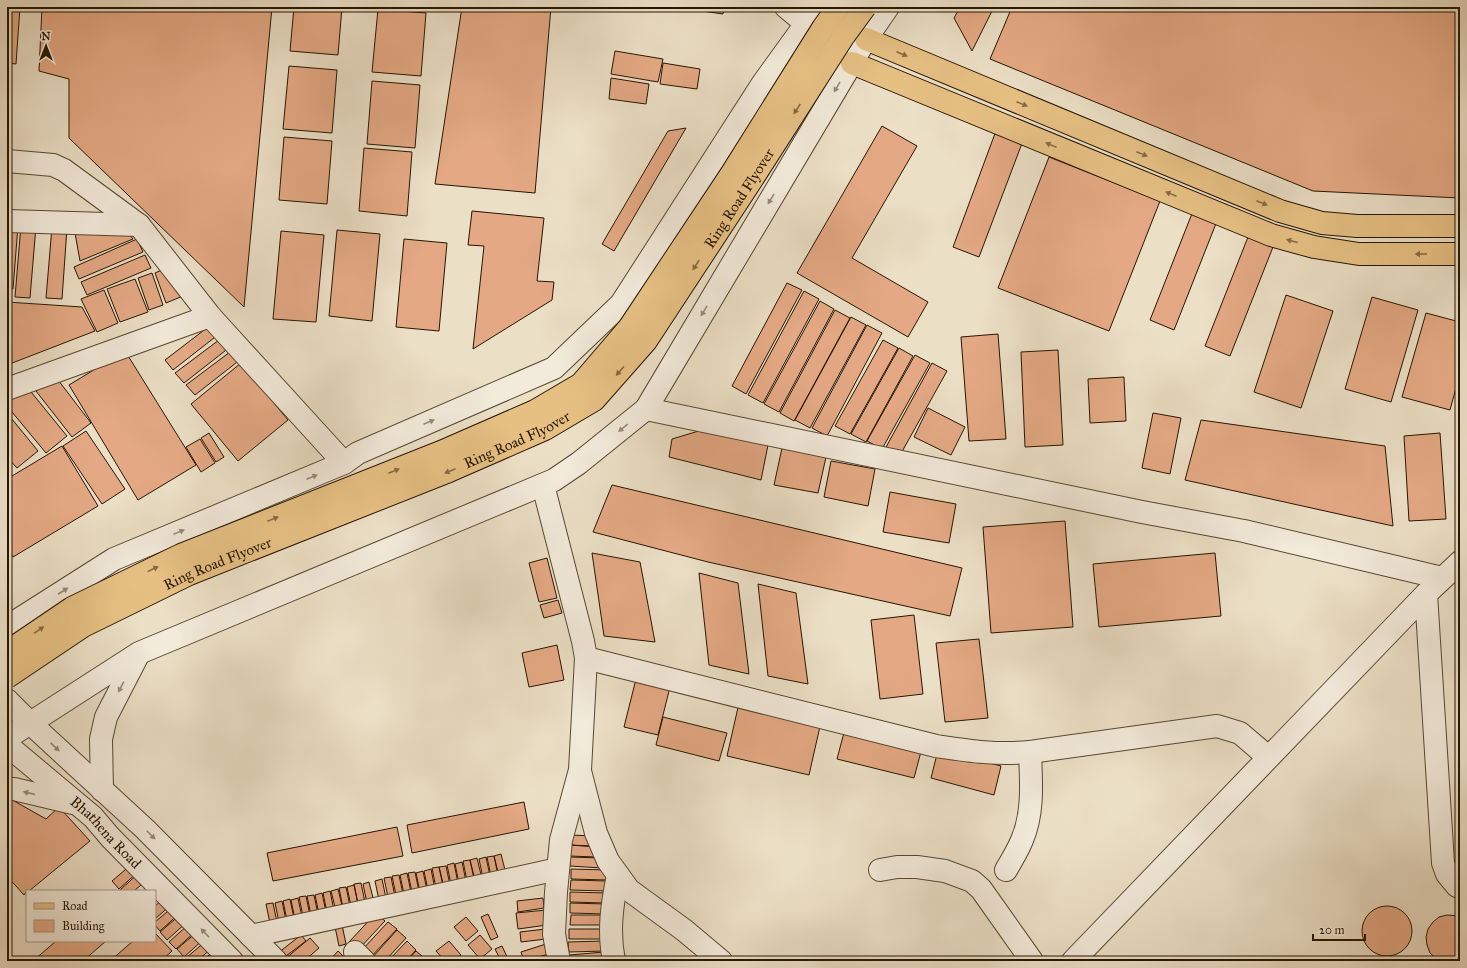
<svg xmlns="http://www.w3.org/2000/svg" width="1467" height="968" font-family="'IM FELL Great Primer',serif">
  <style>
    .building { fill: #e4a984; stroke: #261500 }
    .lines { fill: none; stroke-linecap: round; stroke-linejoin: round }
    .minor-casing { stroke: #574832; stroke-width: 24 }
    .major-casing { stroke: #261500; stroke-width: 24 }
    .minor { stroke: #f2eada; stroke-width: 22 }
    .major { stroke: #e6c083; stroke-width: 22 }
    .highway-bridge-casing { stroke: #261500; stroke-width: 24; stroke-linecap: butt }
    .highway-bridge { stroke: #e6c083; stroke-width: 22 }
    .oneway { fill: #866a42 }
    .oneway2 { fill: #968a78 }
    .labels { text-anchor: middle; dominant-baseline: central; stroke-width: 4; stroke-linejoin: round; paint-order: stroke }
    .street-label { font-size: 15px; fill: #261500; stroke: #f2eada }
  </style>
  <rect width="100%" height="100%" fill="#ebdfc6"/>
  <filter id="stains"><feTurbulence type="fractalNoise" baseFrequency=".005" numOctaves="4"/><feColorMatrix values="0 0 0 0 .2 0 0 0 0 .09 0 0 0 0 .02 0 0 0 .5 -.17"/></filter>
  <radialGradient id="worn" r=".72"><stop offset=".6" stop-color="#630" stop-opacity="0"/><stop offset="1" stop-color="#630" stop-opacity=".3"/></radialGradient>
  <path class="building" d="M7 7H20L16 64 7 63Z
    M42 7H272L244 307 69 138V79L39 71Z
    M294 7H342L338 55 290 51Z
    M462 7H551L535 193 435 184Z
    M674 7H724L723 14Z
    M960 7H994L972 51 954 18Z
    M1012 7H1460V198L1313 191 990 59Z
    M378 9 426 13 421 76 372 72Z
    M615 51 663 59 658 82 611 74Z
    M663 63 700 69 697 89 660 84Z
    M289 66 337 70 332 133 283 129Z
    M611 78 649 84 646 104 609 99Z
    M372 81 420 85 415 148 367 144Z
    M882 126 917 146 852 258 928 302 908 337 797 273Z
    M686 128 614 251 602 244 668 131Z
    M997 128 1024 138 979 257 953 247Z
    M284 137 332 141 327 204 279 200Z
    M364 148 412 152 407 216 359 211Z
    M1049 157 1160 201 1109 331 998 288Z
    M472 211 544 218 537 281 554 282 552 300 473 349 484 246 468 245Z
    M1193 211 1217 221 1174 330 1150 320Z
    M7 225 18 226 13 289 7 288Z
    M21 225 36 226 30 298 15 297Z
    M52 227 67 228 62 299 46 298Z
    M125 228 133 239 80 261 75 233Z
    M337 230 380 234 372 321 329 316Z
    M281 231 324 235 316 322 273 319Z
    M1248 237 1273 247 1230 356 1205 346Z
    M137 239 143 252 79 279 74 267Z
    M404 239 447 243 439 331 396 327Z
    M145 255 151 268 87 295 81 282Z
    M164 269 183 296 166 303 155 273Z
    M152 273 163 305 149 310 138 278Z
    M135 279 148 312 120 322 107 289Z
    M787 283 802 290 746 394 732 386Z
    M104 290 118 323 97 332 81 299Z
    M804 291 819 299 763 403 748 395Z
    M1286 295 1333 311 1301 408 1254 392Z
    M1372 297 1418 310 1391 402 1345 389Z
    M820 301 834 309 779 412 764 404Z
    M7 302 82 307 95 331 7 365Z
    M835 310 850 318 794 421 780 413Z
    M1426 313 1460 322V373L1450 410 1402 397Z
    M851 317 866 325 810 428 795 420Z
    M212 324 219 334 173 370 165 360Z
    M867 325 882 333 827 436 812 428Z
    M998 334 1006 439 969 441 961 337Z
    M223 337 230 347 184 383 175 373Z
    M883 340 898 348 850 434 835 426Z
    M899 348 913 356 866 442 851 434Z
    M234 349 241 359 195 395 186 385Z
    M1058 350 1063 445 1025 447 1021 352Z
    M125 351 196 465 138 500 69 385Z
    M915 355 930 363 882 449 867 441Z
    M241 363 288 420 238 461 191 404Z
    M932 363 947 371 899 457 885 449Z
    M55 376 91 423 72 437 36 391Z
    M1124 377 1126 421 1090 423 1088 379Z
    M27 387 67 436 46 453 7 406V403Z
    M928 408 965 427 951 455 914 437Z
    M7 413 38 451 17 468 7 457Z
    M1153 413 1181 418 1170 474 1142 468Z
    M1201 420 1385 446 1393 526 1185 480Z
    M702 430 769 440 761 480 669 457 672 439Z
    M86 431 125 489 102 504 63 446Z
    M209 433 224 457 216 462 201 438Z
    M1440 433 1446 519 1409 521 1404 436Z
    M200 439 215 463 201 472 186 447Z
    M62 446 98 506 13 557 7 548V479Z
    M782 448 826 457 818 493 774 485Z
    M831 461 875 469 868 506 824 497Z
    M612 485 962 568 950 616 708 562 593 532Z
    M890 492 956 504 949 543 883 532Z
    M1065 521 1073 627 991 633 983 527Z
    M592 553 640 562 655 642 604 636Z
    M1215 553 1221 616 1099 627 1093 564Z
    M547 558 557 598 539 602 529 563Z
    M699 573 738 583 749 674 709 665Z
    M758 584 796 593 808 684 768 676Z
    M558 600 562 613 544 618 540 605Z
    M914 615 923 694 880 699 871 620Z
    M979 639 988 718 945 722 936 643Z
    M557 645 564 680 529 687 522 653Z
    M637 675 671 683 658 735 624 727Z
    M739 703 821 722 809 775 727 756Z
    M663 717 727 733 719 761 656 745Z
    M846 725 923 744 914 778 837 759Z
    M938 750 1001 766 994 795 931 778Z
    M7 797 46 819 59 807 90 841 29 891H27L24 895 7 876Z
    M524 802 529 829 412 853 407 825Z
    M397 827 403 856 273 881 267 853Z
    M570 835 595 836V846L569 845Z
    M570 845 596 847 595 857 570 856Z
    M501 854 507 878 500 880 494 856Z
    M494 856 499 880 492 881 487 857Z
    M486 857 491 881 484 883 479 859Z
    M570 857 601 858V868L570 866Z
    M477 858 483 883 476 884 470 860Z
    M470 860 475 884 468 886 463 861Z
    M462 862 467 886 460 888 455 864Z
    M454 863 459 888 452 889 447 865Z
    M132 864 139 871 119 889 112 881Z
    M446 866 451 890 445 891 439 867Z
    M439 867 444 891 437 893 432 868Z
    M431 869 436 894 429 895 424 871Z
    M571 869 607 870V880L571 879Z
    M423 871 428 895 421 897 416 873Z
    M140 872 147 880 134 891H121L120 890Z
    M415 872 420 896 413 897 408 873Z
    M407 873 412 897 405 899 400 875Z
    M399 875 404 899 397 900 392 876Z
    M391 877 396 901 389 902 384 878Z
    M382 879 387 903 380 905 375 881Z
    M571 880 607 881 606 891 570 890Z
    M369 882 375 906 368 908 363 884Z
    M361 883 366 907 359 909 354 884Z
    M354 885 359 909 352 911 347 887Z
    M346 887 351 911 344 913 339 888Z
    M338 889 344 914 337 915 331 891Z
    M330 891 335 915 328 917 323 893Z
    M570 892 606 893V903L570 902Z
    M322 893 327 917 320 919 315 895Z
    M314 895 319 919 312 920 307 896Z
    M306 896 311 920 304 921 299 897Z
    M166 897 172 904 155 919V906Z
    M298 898 303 922 296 924 291 900Z
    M543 898 544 908 518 912 517 901Z
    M290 899 295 923 288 925 283 901Z
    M282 901 287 925 280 927 275 903Z
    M273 903 278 927 271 928 266 904Z
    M570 903 606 904V914L570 913Z
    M174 906 180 913 160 931 155 925V922Z
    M1362 931a25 25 0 1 1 50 0a25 25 0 1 1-50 0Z
    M546 910 547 925 518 929 516 913Z
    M376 913 385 921 358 950 349 942Z
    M488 914 498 937 491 940 481 917Z
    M180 915 187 922 167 940 160 932Z
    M571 915H607L606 925H570Z
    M1447 915 1460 916V961H1439L1430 953 1427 945 1426 937 1428 929 1433 922 1439 917Z
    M466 917 478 931 466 941 454 927Z
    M341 920 346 944 339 946 334 922Z
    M388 922 397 929 369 959 361 951Z
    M189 924 196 931 176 949 169 942Z
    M545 929 546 939 521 942 520 932Z
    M569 929H605V939H569Z
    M397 930 406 938 385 961H373L371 959Z
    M197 932 204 939 184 957 177 949Z
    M155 933 172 951 161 961H110L133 941H155Z
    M301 935 306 941 282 959 278 953Z
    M480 935 492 949 480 959 468 945Z
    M310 938 319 948 304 961H286L285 959Z
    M56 941H106L83 961H33Z
    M206 941 212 948 197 961H189L186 958Z
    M407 941 416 950 406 961H388Z
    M449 941 461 955 453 961H445L436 951Z
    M605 941V951L569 952 568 942Z
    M546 944 549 954 524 961 521 952Z
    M502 946 509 961H501L495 949Z
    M215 950 217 961H202Z
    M338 951 344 957 340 961H329Z
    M416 951 422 956 418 961H407Z
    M604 952 605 961H569V955Z
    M549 955 551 961H530Z"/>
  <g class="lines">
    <defs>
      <g id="minor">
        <path d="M786 7 816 32"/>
        <path d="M7 161 53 165 64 170 139 225 210 316 344 463"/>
        <path d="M7 221 139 225"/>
        <path d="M7 389 210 316"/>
        <path d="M646 409 1142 512 1244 531 1442 578"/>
        <path d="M543 485 583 641 586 658 580 770 561 840 556 892 554 934 559 961"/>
        <path d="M1426 594 1443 863 1447 874 1457 886 1460 887"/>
        <path d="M7 627 114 559 344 463 358 453 554 368 621 304 763 83 818 7"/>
        <path d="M586 658 936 746C970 751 995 755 1030 752L1217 726 1240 733 1268 757"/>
        <path d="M7 700 30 723 145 829 276 961"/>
        <path d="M7 738 139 653 554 480 579 463 646 409 866 39 888 7"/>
        <path id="s1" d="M7 745 93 817 110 837 232 961"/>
        <path d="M580 771 596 833 608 861 629 890 684 930 721 961"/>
        <path d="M7 789H14L73 803"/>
        <path d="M102 790 101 739 106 717 138 655"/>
        <path d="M880 870 897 867H917L945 871 972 881 981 889 1032 961"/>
        <path d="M1006 870C1012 860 1018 850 1022 840 1034 812 1031 781 1030 752"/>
        <path d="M251 936 558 869"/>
        <path d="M355 952 364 961"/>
        <path d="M614 961C608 932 612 904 618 875"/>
        <path d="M1073 961 1426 594 1460 562"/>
      </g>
      <path id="major" d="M866 39 1280 211 1322 223 1357 226H1460
        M852 63 1271 235 1314 247 1359 254H1460"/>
    </defs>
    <use href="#minor" class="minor-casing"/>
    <use href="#major" class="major-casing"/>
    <use href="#minor" class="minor"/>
    <use href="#major" class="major"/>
    <defs>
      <g id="highway-bridge">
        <path d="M7 652 72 608 181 555 441 452 535 411 581 384 629 328 732 173 823 28 838 7"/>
        <path id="s2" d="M7 677 83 626 189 574 449 471 545 429 594 400 646 341 749 184 843 37 865 7"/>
      </g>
    </defs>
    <use href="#highway-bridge" class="highway-bridge-casing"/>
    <use href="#highway-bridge" class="highway-bridge"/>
  </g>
  <defs><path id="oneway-solid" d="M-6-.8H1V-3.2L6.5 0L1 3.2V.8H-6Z"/></defs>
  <g class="oneway">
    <use href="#oneway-solid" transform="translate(902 54) rotate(23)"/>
    <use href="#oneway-solid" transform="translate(1022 104) rotate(22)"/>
    <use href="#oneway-solid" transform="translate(797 109) rotate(123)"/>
    <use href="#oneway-solid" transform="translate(1051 145) rotate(-158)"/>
    <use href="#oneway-solid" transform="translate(1142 154) rotate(22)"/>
    <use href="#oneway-solid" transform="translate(1171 194) rotate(-158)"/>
    <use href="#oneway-solid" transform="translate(1262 203) rotate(22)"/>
    <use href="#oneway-solid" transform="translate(1292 241) rotate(-165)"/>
    <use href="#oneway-solid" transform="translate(1421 254) rotate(180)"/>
    <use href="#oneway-solid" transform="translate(696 265) rotate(123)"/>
    <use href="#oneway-solid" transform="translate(620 371) rotate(131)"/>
    <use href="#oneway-solid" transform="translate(394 471) rotate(-22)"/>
    <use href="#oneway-solid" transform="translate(450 471) rotate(157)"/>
    <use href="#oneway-solid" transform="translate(273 519) rotate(-22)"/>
    <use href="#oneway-solid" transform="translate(153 569) rotate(-26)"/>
    <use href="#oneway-solid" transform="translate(39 630) rotate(-34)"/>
  </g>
  <g class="oneway2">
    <use href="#oneway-solid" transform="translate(837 87) rotate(121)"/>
    <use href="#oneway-solid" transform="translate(771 199) rotate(121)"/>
    <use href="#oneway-solid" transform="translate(704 311) rotate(121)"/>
    <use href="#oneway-solid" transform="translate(429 422) rotate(-23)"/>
    <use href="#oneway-solid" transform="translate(623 428) rotate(141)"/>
    <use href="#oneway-solid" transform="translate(312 477) rotate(-22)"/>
    <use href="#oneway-solid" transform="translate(179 532) rotate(-22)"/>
    <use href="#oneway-solid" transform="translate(63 591) rotate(-33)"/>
    <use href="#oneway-solid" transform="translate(121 687) rotate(118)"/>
    <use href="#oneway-solid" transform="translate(55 747) rotate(43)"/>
    <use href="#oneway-solid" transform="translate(29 793) rotate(-167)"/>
    <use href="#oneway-solid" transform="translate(151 835) rotate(45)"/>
    <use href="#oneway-solid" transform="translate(205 933) rotate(-134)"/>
  </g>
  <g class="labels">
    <g class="street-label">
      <text stroke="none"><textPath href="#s2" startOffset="900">Ring Road Flyover</textPath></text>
      <text stroke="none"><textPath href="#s2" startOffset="564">Ring Road Flyover</textPath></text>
      <text stroke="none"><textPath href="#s2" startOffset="240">Ring Road Flyover</textPath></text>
      <text stroke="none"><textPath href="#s1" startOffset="132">Bhathena Road</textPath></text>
    </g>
  </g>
  <rect width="1467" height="968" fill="none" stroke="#ebdfc6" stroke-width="24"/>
  <rect x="8" y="8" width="1451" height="952" fill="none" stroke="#261500" stroke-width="2"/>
  <rect x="12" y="12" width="1443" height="944" fill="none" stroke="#261500"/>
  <rect x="26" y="890" width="130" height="52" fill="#f2eada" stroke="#a09583"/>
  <rect x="34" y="903" width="20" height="6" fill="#e6c083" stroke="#a09583"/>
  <text x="62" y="910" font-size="12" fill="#261500">Road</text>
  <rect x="34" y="920" width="20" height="12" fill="#e4a984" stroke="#a09583"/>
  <text x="62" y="930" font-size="12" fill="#261500">Building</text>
  <g transform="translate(46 46)" stroke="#f2eada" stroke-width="3" paint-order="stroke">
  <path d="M0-3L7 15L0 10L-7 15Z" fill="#261500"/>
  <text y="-6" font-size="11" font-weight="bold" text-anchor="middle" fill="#261500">N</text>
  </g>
  <path d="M1313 934v6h52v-6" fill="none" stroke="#261500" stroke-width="2"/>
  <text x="1319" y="934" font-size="12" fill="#261500" stroke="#f2eada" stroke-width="3" paint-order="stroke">20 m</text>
  <rect width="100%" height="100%" filter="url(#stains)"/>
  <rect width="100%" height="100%" fill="url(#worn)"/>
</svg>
